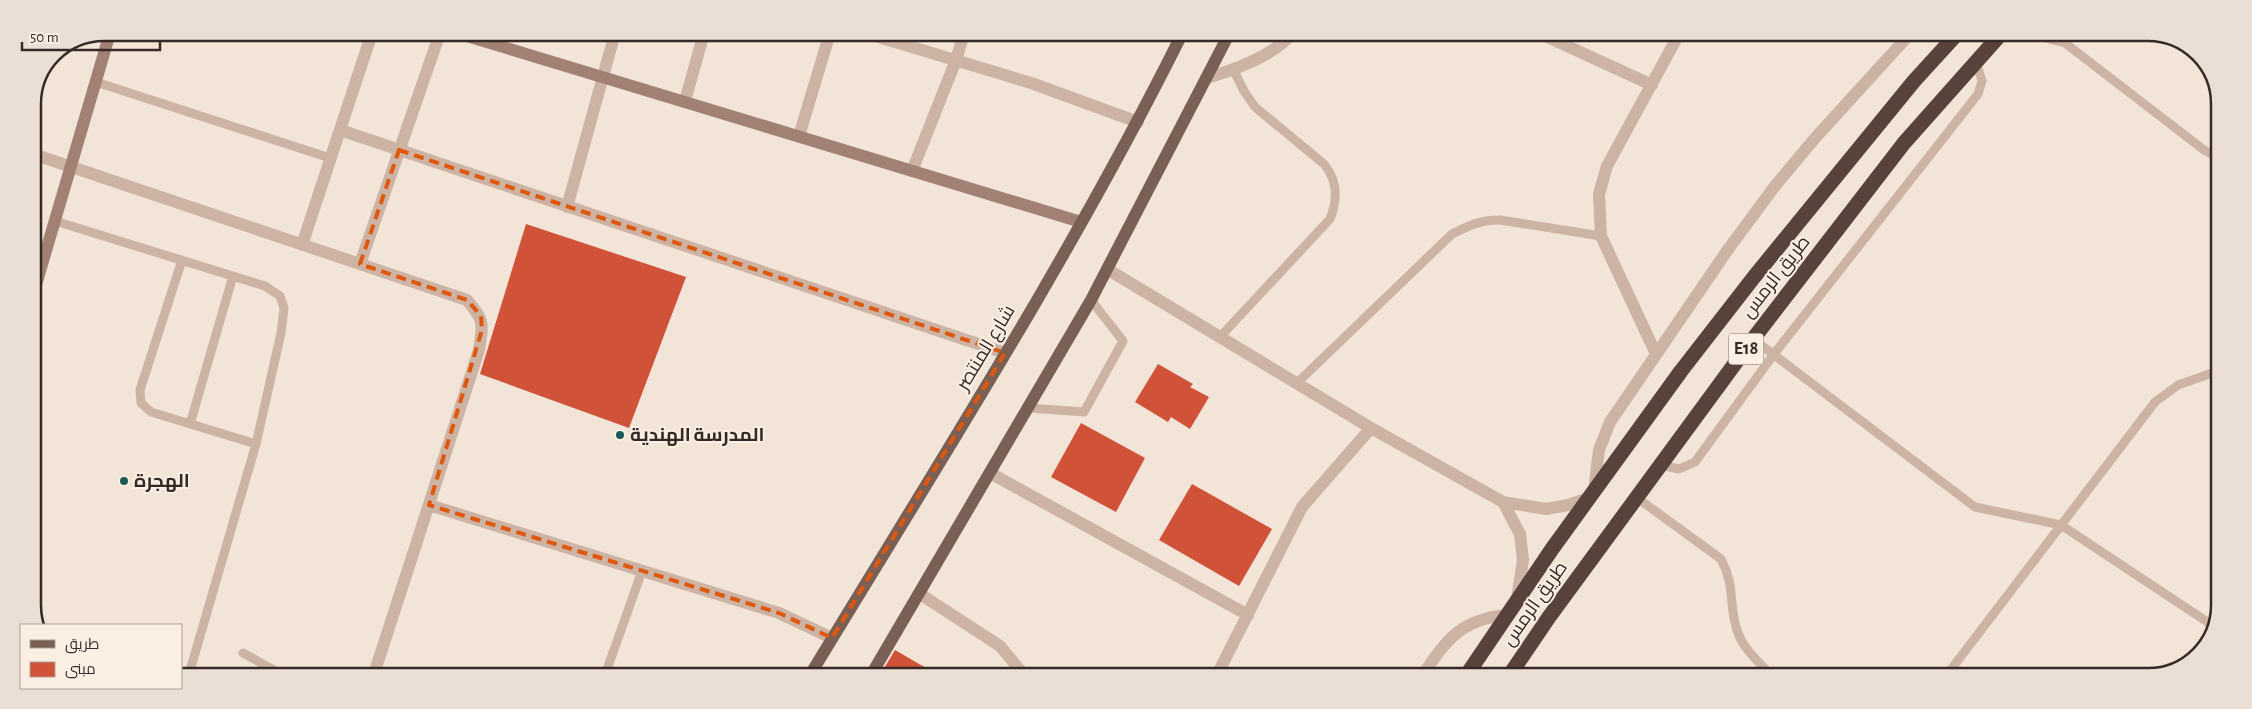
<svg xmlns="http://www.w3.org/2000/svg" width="2252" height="709" font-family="'Alegreya Sans',Cairo,sans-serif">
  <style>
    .building { fill: #d05239 }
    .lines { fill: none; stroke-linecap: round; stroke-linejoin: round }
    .lane { stroke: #ccb3a3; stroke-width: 9 }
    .street { stroke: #ccb3a3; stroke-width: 12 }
    .secondary { stroke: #a08174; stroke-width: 12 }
    .primary { stroke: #7a5f55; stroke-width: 12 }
    .highway { stroke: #58433c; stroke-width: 15 }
    .marked { fill: none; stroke: #df570d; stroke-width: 4; stroke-dasharray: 10 6; stroke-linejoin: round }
    .poi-dot { fill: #185b5a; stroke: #fbefe4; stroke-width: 2 }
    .labels { text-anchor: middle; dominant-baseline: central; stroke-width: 4; stroke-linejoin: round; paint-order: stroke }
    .shield { fill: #fbefe4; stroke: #71655f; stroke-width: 1 }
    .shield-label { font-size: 18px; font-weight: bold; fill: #362a26 }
    .street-label { font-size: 19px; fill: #362a26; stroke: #fbefe4 }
    .poi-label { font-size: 19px; font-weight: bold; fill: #362a26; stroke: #fbefe4; text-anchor: start }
    .rim { fill: none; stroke: #362a26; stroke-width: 2.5 }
  </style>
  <rect width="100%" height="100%" fill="#f3e4d8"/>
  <path class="building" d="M526 224 686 277 629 428 480 374Z
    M1158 364 1193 384 1190 387 1209 397 1190 429 1171 417 1168 422 1135 402Z
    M1081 423 1145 458 1116 512 1051 477Z
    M1192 484 1272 529 1239 586 1159 540Z
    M895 650 938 675H880Z"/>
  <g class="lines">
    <path class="lane" d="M2034 35 2065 43 2204 150 2219 158
      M96 82 330 158
      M55 221 265 286 280 296 284 308 281 333 256 444 189 674
      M182 260 140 390 141 403 151 412 256 444
      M1220 337 1330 219C1338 199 1338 181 1324 164L1255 107 1244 91 1233 69
      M1753 339 1975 507 2061 525 2215 627
      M1297 383 1452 234C1468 226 1482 219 1500 220L1601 236
      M1028 408 1084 412 1123 341 1091 300
      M190 424 233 276
      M1660 465 1679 469 1695 462 1774 354 1978 94 1982 81 1976 62
      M1636 497 1721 559C1736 588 1728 603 1737 630 1742 648 1760 663 1772 676
      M243 653 281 674
      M605 675 642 571
      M1946 676 2155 402 2178 385 2218 371"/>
    <path class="street" d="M865 33 1031 83 1138 122
      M1541 34 1652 85
      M1207 78C1236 69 1271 57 1292 34
      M685 101 704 33
      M340 130 1005 353
      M799 136 830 33
      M33 154 467 300C485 321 483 323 479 350L374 674
      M912 171 956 60 964 34
      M567 207 615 33
      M302 245 372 33
      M360 264 440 33
      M1107 269 1371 428 1503 502 1546 509 1568 505 1589 498
      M1656 354 1601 236 1599 194 1607 166 1679 34
      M990 473 1248 615
      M1594 491 1599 450 1610 422 1729 248 1775 186 1816 137 1909 35
      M1503 502 1520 534 1523 560 1517 599
      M429 505 779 613 832 638
      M920 594 1000 646 1024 675
      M1217 675 1302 507 1371 428
      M1422 676C1446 640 1461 619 1507 615"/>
    <path class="secondary" d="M457 33 1081 222
      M33 295 110 33"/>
    <path class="primary" d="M810 675C938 464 1072 255 1182 34
      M871 675 1091 300 1229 34"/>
    <path class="highway" d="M1466 676 1552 549 1681 371 1754 277 1914 81 1956 35
      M1509 676 1549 617 1753 339 1904 143 2000 35"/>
  </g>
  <path class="marked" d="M399 150 1005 353 832 638 779 613 429 505 482 330 481 316 467 300 360 264Z"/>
  <g class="poi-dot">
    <circle cx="620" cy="435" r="5"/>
    <circle cx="124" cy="481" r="5"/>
  </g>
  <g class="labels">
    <rect class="shield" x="1728.5" y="333.5" width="35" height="31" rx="4"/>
    <g class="shield-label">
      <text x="1746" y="349">E18</text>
    </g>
    <g class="street-label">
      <text transform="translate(1776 277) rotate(-52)">طريق الرمس</text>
      <text transform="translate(986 348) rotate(-59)">شارع المنتصر</text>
      <text transform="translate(1535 604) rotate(-55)">طريق الرمس</text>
    </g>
    <g class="poi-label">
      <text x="630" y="435">المدرسة الهندية</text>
      <text x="134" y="481">الهجرة</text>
    </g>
  </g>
  <path d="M0 0H2252V709H0ZM104 41H2148A63 63 0 0 1 2211 104V605A63 63 0 0 1 2148 668H104A63 63 0 0 1 41 605V104A63 63 0 0 1 104 41Z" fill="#ebdfd5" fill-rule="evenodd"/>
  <path class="rim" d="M104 41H2148A63 63 0 0 1 2211 104V605A63 63 0 0 1 2148 668H104A63 63 0 0 1 41 605V104A63 63 0 0 1 104 41Z"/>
  <rect x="20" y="624" width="162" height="65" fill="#fbefe4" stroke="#aca098"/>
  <rect x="30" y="640" width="25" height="8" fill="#7a5f55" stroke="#aca098"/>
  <text x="65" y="649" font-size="15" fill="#362a26">طريق</text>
  <rect x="30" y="662" width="25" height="15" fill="#d05239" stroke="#aca098"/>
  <text x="65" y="674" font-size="15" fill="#362a26">مبنى</text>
  <path d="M22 42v8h138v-8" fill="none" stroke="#362a26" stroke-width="2.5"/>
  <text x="30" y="42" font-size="15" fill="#362a26" stroke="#fbefe4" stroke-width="4" paint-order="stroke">50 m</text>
</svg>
